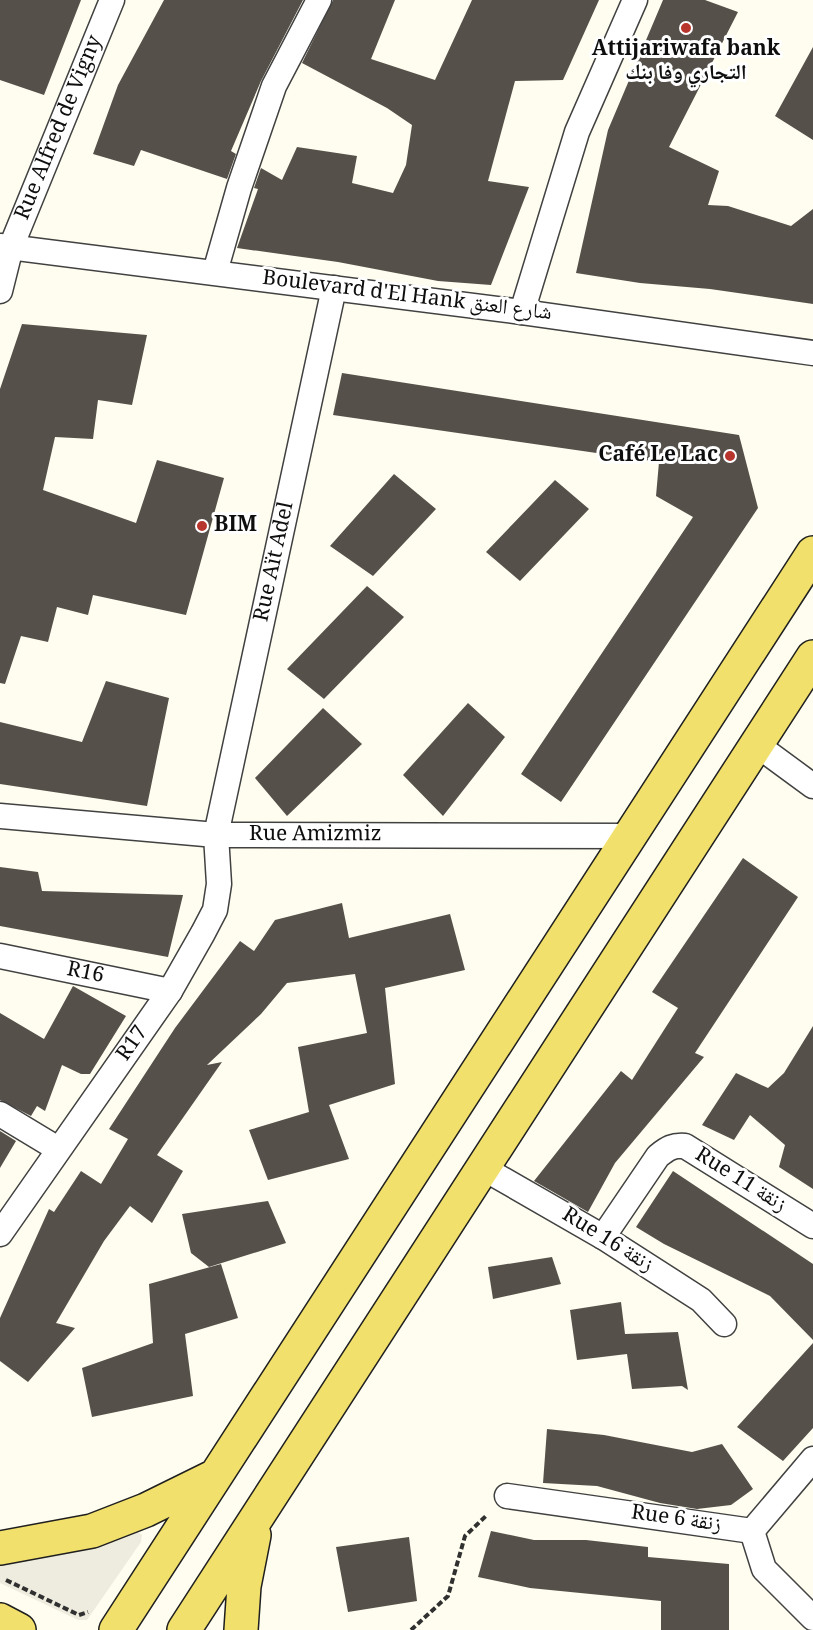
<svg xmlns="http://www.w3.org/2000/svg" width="813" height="1630" font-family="Georgia,'Noto Naskh Arabic',serif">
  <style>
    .plaza { fill: #eeecde }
    .building { fill: #56504b }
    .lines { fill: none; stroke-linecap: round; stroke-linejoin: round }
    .street-casing { stroke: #414141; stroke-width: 27 }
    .primary-casing { stroke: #1f1f1f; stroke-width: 36 }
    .path { stroke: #303030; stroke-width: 4; stroke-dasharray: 6 3; stroke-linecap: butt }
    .street { stroke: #fff; stroke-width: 24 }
    .primary { stroke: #f2e06c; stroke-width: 33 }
    .poi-dot { fill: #b7352c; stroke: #fff; stroke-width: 2 }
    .labels { text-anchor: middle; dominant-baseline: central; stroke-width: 6; stroke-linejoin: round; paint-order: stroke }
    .poi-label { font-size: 21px; font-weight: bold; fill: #0e0e0e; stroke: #fff }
    .street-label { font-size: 21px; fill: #0e0e0e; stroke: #fff }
  </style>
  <rect width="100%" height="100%" fill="#fefdef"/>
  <path class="plaza" d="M137 1531 142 1535 141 1542 87 1620H78L0 1583V1562Z"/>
  <path class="building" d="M0 0H81L44 95 0 80Z
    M164 0H303L261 81 231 151 236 154 227 179 141 150 134 166 93 154 118 85Z
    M333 0H395L371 59 435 80 472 0H599L563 80 515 81 488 181 529 187 491 285 438 281 338 262 237 248 258 189 254 188 261 168 282 180 297 147 357 156 352 183 393 193 406 165 412 125 387 108 302 63Z
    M663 0H705L738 12 669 147 719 171 708 205 728 206 791 226 813 209V304L710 289 640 283 576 273 608 130Z
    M813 47V140L775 116Z
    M22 324 147 335 132 405 98 400 93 439 55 437 43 490 136 523 157 460 224 478 186 615 93 595 88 615 57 607 48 642 21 636 5 684 0 683V389Z
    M342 373 739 435 758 508 561 802 521 774 693 517 656 496 659 462 333 415Z
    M394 474 436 509 373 576 330 546Z
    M555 480 589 509 520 581 486 552Z
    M367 586 404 617 324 699 287 669Z
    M106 681 169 698 147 806 0 784V722L82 742Z
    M468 703 505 737 443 816 403 775Z
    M323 708 362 744 287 816 255 778Z
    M743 858 798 897 695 1053 704 1057 615 1163 588 1212 534 1181 621 1071 632 1080 678 1008 652 992Z
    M0 867 38 872 42 891 183 895 168 957 0 926Z
    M342 903 349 938 450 914 465 970 385 988 395 1084 329 1105 349 1159 268 1180 249 1130 309 1112 298 1047 367 1033 355 974 287 983 261 1014 207 1065 222 1062 157 1155 183 1171 152 1223 130 1206 104 1241 56 1323 75 1328 28 1382 0 1361V1318L49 1209 54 1212 81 1171 101 1184 128 1139 109 1129 175 1028 240 941 254 951 275 920Z
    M73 986 126 1016 90 1074H81L62 1065 45 1111 37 1106 31 1116 0 1100V1013L44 1039Z
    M813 1026V1189L779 1167 785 1145 750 1115 734 1140 702 1125 736 1073 768 1088 784 1073Z
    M0 1131 16 1141 0 1168Z
    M673 1171 813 1264V1340L770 1296 664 1244 636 1227Z
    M268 1201 286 1243 209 1267 191 1253 182 1214Z
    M552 1257 561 1284 493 1299 488 1267Z
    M221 1264 238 1318 185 1334 193 1396 92 1417 82 1368 153 1343 149 1284Z
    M621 1302 625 1334 678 1332 688 1390 682 1386 632 1389 627 1354 577 1360 570 1310Z
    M813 1343V1428L783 1461 737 1427Z
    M547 1429 604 1435 692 1452 722 1444 753 1489 731 1505 697 1509 660 1503 597 1486 543 1483Z
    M491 1531 534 1540H586L648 1547V1557L729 1564V1630H661V1601L530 1588 478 1577Z
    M409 1537 417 1601 348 1612 336 1547Z"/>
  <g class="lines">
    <defs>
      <g id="street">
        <path d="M0 246 522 312 813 353"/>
        <path d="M215 272 239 188 274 86 319 0"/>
        <path id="s1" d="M0 291 11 247 112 0"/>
        <path d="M522 312 577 132 635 0"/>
        <path d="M757 745 813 786"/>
        <path id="s2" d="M0 816 216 835 633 836"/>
        <path id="s3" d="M0 956 170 991"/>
        <path d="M0 1114 58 1149"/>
        <path d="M483 1168 603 1237 701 1300 724 1324"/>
        <path id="s4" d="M0 1234 170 991 203 933 215 910 219 884 216 835 334 288"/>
        <path d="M603 1237 658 1156C668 1148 673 1145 685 1146L813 1226"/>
        <path d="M507 1496 752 1531 813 1459"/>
        <path d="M752 1531 764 1569 813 1618"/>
      </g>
      <path id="primary" d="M0 1548 92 1531 146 1510 211 1478
        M0 1620 19 1630
        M116 1630 813 553
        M184 1630 813 657
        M241 1630 244 1586 254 1535"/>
    </defs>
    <use href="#street" class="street-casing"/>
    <use href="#primary" class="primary-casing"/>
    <path class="path" d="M6 1580 79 1615 88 1612
      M411 1630 448 1596 465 1536 487 1515"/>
    <use href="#street" class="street"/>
    <use href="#primary" class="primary"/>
  </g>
  <g class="poi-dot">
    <circle cx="686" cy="28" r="6"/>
    <circle cx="730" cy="456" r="6"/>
    <circle cx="202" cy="526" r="6"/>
  </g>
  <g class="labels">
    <g class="poi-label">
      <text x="686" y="50">Attijariwafa bank<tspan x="686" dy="24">التجاري وفا بنك</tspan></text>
      <text x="718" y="456" text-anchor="end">Café Le Lac</text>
      <text x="214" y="526" text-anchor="start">BIM</text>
    </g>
    <g class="street-label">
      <text stroke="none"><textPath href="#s1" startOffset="174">Rue Alfred de Vigny</textPath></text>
      <text transform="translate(407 297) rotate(7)">Boulevard d'El Hank شارع العنق</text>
      <text stroke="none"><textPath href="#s4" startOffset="744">Rue Aït Adel</textPath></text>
      <text stroke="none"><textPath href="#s2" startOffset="316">Rue Amizmiz</textPath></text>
      <text stroke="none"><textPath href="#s3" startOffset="87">R16</textPath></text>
      <text stroke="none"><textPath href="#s4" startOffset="232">R17</textPath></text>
      <text transform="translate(740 1181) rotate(32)">Rue 11 زنقة</text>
      <text transform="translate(607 1241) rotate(32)">Rue 16 زنقة</text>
      <text transform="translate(676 1520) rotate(8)">Rue 6 زنقة</text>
    </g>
  </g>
</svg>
